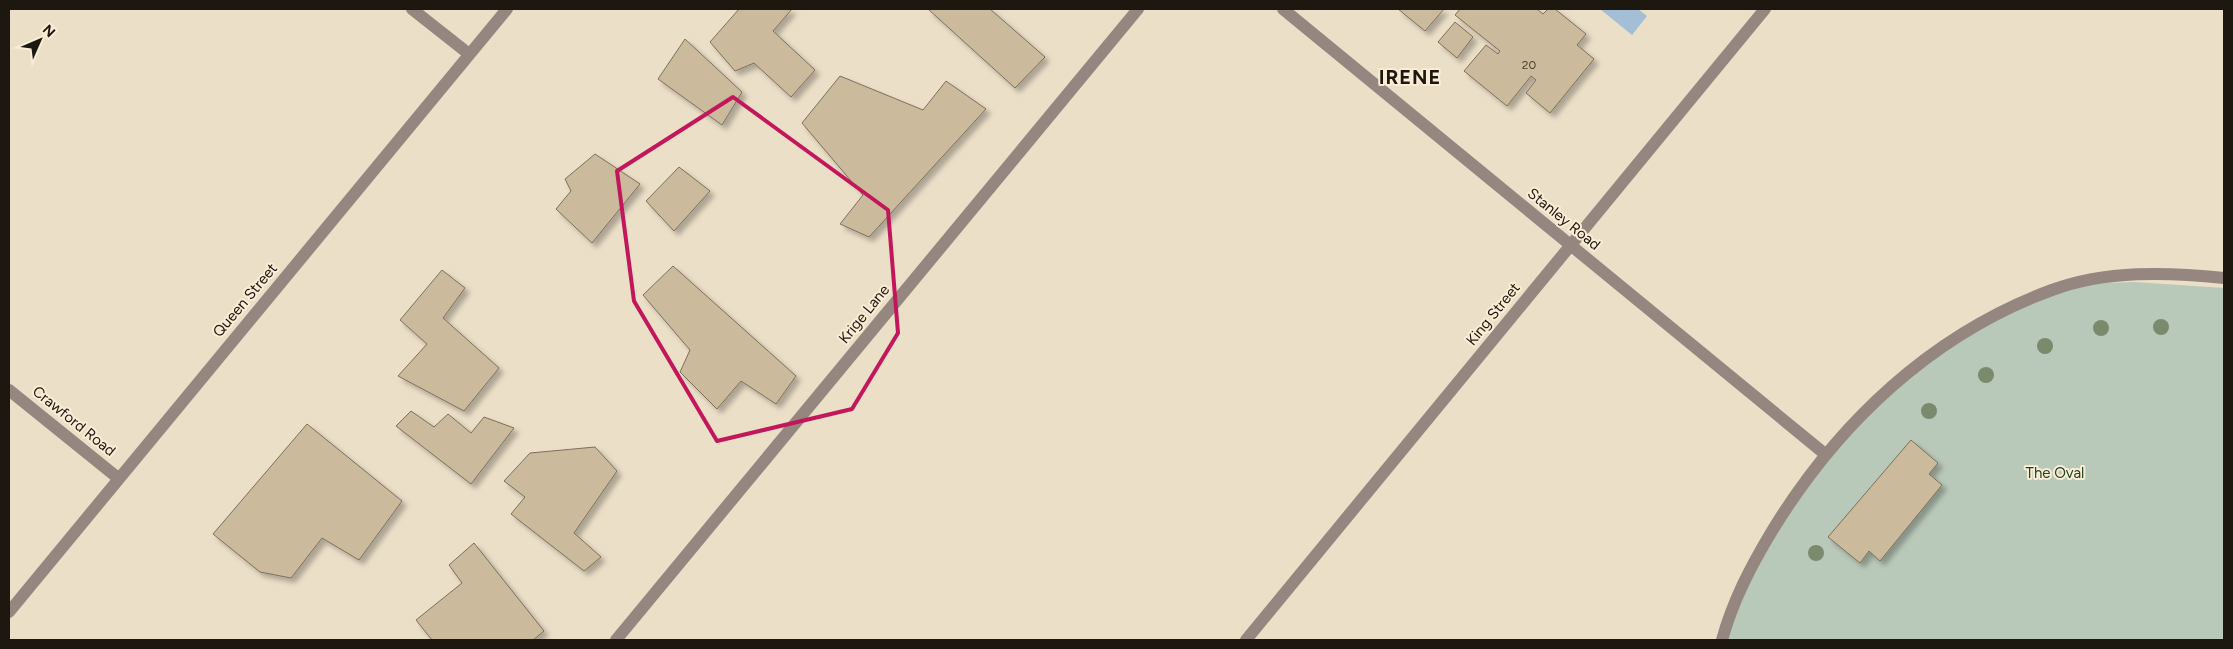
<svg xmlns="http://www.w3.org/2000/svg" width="2233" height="649" font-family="Figtree,sans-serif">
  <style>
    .green { fill: #b9c9b9 }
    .water { fill: #a4bed6 }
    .building { fill: #cbba9c; stroke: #7c705b; filter: url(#shadow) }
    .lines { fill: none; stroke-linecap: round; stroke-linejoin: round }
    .minor { stroke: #958780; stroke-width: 12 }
    .tree { fill: #7a8a6d }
    .marked { fill: none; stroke: #c2185b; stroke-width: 4; stroke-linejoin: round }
    .labels { text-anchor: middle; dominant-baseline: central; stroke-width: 4; stroke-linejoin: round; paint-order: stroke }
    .number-label { font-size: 12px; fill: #484032 }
    .street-label { font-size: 15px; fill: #1c170f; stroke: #faecd5 }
    .park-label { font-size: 15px; fill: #1d4522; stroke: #faecd5 }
    .district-label { font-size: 20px; font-weight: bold; letter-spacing: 1px; fill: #1c170f; stroke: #faecd5 }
  </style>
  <defs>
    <filter id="shadow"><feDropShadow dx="4.5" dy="4.5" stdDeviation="2.5" flood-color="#0004"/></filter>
  </defs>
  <rect width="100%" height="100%" fill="#ecdfc8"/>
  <path class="green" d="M2135 282 2224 288V640H1721L1735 594 1805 486 1876 401 1968 329 2065 284Z"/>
  <path class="water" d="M1600 9H1638L1647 16 1632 35Z"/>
  <path class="building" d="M739 9H792L773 31 815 70 791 97 754 63 735 71 710 42Z
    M928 9H990L1045 57 1015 88Z
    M1398 9H1444L1425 31Z
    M1460 9H1537L1543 14 1548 9H1555L1586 34 1577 45 1594 59 1550 113 1526 93 1536 80 1531 76 1507 106 1464 71 1486 45 1498 54 1500 51 1455 15Z
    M1455 22 1473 37 1457 58 1438 42Z
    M685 39 742 92 722 125 658 79Z
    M840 76 923 110 946 81 986 109 869 237 840 224 863 195 802 123Z
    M595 154 640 184 592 243 556 209 571 191 565 179Z
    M679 167 710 191 674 231 646 201Z
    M673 266 796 376 776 404 741 381 717 409 680 372 690 350 643 295Z
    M442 270 465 288 443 318 499 368 464 411 398 376 427 344 400 320Z
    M411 411 434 427 448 414 471 433 484 417 514 428 471 484 396 426Z
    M307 424 402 501 359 560 322 538 291 578 260 572 213 534Z
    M1911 440 1938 463 1929 474 1942 485 1880 561 1869 551 1860 563 1828 537Z
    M595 447 617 471 574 533 601 557 584 571 511 514 525 497 504 481 530 453Z
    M474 543 544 631 533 640H432L416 620 462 583 449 565Z"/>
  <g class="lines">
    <path class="minor" d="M412 9 469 54
      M1283 9 1825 454
      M9 390 118 478
      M9 612 507 9
      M616 640 1138 9
      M1246 640 1765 9
      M1722 640C1733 600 1751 566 1772 531 1838 423 1932 334 2052 290 2106 270 2168 272 2224 278"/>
  </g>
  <g class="tree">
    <circle cx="2161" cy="327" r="8"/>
    <circle cx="2101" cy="328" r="8"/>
    <circle cx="2045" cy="346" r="8"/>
    <circle cx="1986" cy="375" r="8"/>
    <circle cx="1929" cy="411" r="8"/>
    <circle cx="1816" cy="553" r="8"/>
  </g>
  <path class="marked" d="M733 97 888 210 898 333 852 409 717 441 634 301 617 171Z"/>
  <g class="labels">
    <g class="number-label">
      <text x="1529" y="65">20</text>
    </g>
    <g class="street-label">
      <text transform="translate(1564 219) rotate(39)">Stanley Road</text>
      <text transform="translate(245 300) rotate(-50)">Queen Street</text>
      <text transform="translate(864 314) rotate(-51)">Krige Lane</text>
      <text transform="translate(1493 314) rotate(-51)">King Street</text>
      <text transform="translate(74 421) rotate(39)">Crawford Road</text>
    </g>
    <g class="park-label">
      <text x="2055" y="473">The Oval</text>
    </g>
    <g class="district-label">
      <text x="1410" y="77">IRENE</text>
    </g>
  </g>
  <rect width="2233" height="649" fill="none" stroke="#1c170f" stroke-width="20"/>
  <g transform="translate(40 40) rotate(45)" stroke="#faecd5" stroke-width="4" paint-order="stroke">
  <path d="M0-4L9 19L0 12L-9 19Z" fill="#1c170f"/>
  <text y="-8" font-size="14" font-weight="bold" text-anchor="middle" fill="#1c170f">N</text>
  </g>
</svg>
